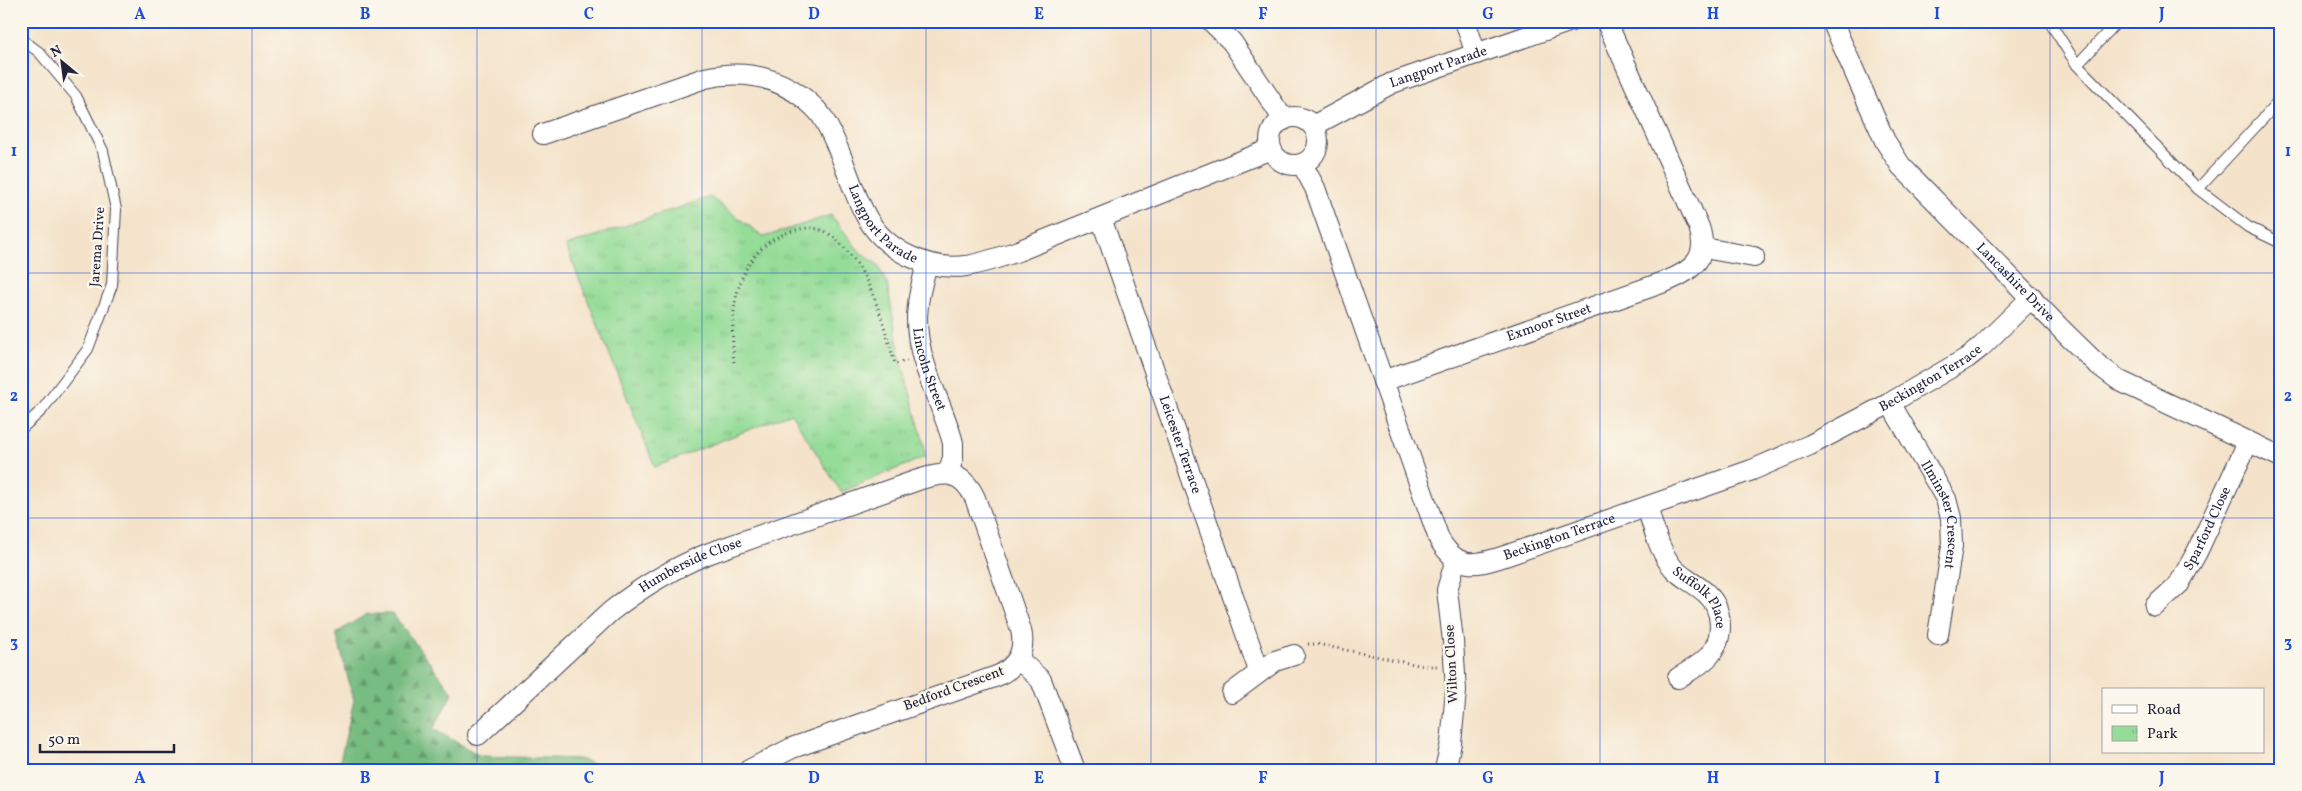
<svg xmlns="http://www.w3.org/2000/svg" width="2302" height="791" font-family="Vollkorn,serif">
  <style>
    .forest { fill: url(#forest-firs); stroke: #4c6f5e }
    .park { fill: url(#park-tufts); stroke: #5b7f69 }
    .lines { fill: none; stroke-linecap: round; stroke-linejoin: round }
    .lane-casing { stroke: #423f50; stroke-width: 12 }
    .street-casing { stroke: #423f50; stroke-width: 22 }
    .path { stroke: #423f50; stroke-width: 3; stroke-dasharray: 1 4; stroke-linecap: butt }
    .lane { stroke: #fff; stroke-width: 10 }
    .street { stroke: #fff; stroke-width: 20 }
    .grid { fill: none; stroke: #1d4ed8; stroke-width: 1; stroke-opacity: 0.55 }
    .labels { text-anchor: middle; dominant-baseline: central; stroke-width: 5; stroke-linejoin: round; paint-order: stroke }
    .street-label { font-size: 14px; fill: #22223b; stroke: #fbf7ec }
    .neatline { fill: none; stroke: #1d4ed8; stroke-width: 2 }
    .grid-label { font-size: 16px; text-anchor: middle; font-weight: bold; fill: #1d4ed8 }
  </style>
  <defs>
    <pattern id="forest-firs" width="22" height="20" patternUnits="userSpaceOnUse" patternTransform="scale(1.25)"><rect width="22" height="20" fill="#77bc80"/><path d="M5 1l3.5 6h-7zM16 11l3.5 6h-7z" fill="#61986a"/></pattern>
    <pattern id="park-tufts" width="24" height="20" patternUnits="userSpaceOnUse" patternTransform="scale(1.25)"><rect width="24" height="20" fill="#94dc97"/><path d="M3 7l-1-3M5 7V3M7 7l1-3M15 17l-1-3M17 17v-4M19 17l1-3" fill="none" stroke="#7fbc83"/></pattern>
  </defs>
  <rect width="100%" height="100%" fill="#fbf7ec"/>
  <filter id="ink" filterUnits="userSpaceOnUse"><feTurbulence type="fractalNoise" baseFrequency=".02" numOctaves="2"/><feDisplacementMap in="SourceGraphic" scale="10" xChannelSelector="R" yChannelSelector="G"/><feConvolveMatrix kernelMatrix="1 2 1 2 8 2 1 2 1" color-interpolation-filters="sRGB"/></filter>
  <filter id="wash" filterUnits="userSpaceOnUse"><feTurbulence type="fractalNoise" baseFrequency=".0096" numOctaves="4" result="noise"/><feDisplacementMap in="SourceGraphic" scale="20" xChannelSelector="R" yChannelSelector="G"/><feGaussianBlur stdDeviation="1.12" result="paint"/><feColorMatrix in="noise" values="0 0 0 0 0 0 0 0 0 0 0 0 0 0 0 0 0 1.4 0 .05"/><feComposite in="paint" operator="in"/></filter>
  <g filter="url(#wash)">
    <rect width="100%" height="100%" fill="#f4e3ca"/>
    <path class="forest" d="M367 614H393L453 693 433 729 481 756 580 759 609 770H338L354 700 336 633Z"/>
    <path class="park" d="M710 197 764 237 831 215 860 252 877 264 887 283 900 356 924 444 925 457 841 492 791 413 655 467 566 246Z"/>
  </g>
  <g filter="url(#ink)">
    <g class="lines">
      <defs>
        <path id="lane" d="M2049 21 2077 65 2198 189 2248 227 2281 243
          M21 39 39 52 76 96 103 151 116 209 112 285 88 349 42 410 21 429
          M2077 65 2118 21
          M2198 189 2281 99"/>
        <g id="street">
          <path d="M1211 21 1232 42 1284 120"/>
          <path d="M1465 21 1476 54"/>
          <path id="s1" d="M1832 21 1885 141 1901 166 2067 335 2097 364 2120 381 2281 457"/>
          <circle cx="1294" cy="141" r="24"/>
          <path id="s2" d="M1313 126 1392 83 1571 21"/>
          <path id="s3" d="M543 134 705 78C742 70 775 75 805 99 812 105 819 111 823 118 842 149 849 185 866 216 885 251 928 271 966 266 984 263 1001 257 1018 251L1271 149"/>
          <path id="s4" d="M1302 164 1315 188 1439 539C1457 570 1475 566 1505 556L1752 470 1810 445 1890 403 1967 358 1981 347 2032 297"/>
          <path id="s5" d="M1101 218 1259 671"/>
          <path d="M1704 248 1754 257"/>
          <path id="s6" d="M927 263C924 277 919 291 918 305 911 354 941 397 953 443V458L948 473"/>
          <path id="s7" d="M1383 381 1667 281C1694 270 1709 257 1699 227L1606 21"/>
          <path id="s8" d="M1890 403 1946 499 1951 518 1952 546 1938 635"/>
          <path id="s9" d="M1647 507C1653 526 1658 547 1670 564 1679 577 1694 582 1706 593 1723 608 1725 638 1709 656 1701 665 1689 671 1678 678"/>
          <path id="s10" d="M2155 606 2179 584 2197 552 2248 442"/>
          <path d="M1018 659 1041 680 1075 770"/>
          <path d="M1232 693 1275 661 1294 655"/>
          <path id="s11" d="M478 735 610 612C640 588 671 569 707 554L918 480C945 472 961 469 975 498L1021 630C1026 651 1017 667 997 676L792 748 749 770"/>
          <path d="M1445 770 1451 743 1456 691 1453 641 1447 590 1456 559"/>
        </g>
      </defs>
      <use href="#lane" class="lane-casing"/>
      <use href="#street" class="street-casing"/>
      <path class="path" d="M734 362C729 311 735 249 792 231 806 227 820 226 832 236 870 267 882 319 895 364L907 361
        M1308 644H1317L1423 666H1437"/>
      <use href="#lane" class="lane"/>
      <use href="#street" class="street"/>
    </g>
  </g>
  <path class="grid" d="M252 21V770M477 21V770M702 21V770M926 21V770M1151 21V770M1376 21V770M1600 21V770M1825 21V770M2050 21V770M21 273H2281M21 518H2281"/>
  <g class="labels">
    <g class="street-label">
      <text stroke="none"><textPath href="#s2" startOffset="139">Langport Parade</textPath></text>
      <text stroke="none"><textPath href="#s3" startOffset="428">Langport Parade</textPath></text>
      <text transform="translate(98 247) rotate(-86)">Jarema Drive</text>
      <text stroke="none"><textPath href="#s1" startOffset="324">Lancashire Drive</textPath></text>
      <text stroke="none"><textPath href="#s7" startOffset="176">Exmoor Street</textPath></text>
      <text stroke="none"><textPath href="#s6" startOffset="109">Lincoln Street</textPath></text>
      <text stroke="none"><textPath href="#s4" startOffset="939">Beckington Terrace</textPath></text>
      <text stroke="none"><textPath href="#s5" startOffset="240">Leicester Terrace</textPath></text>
      <text stroke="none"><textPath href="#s8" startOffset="125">Ilminster Crescent</textPath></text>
      <text stroke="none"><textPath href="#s10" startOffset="95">Sparford Close</textPath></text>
      <text stroke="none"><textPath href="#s4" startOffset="534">Beckington Terrace</textPath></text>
      <text stroke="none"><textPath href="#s11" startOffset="274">Humberside Close</textPath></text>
      <text stroke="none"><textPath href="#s9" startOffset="108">Suffolk Place</textPath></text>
      <text transform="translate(1452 664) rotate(-93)">Wilton Close</text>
      <text transform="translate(954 689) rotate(-20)">Bedford Crescent</text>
    </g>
  </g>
  <rect width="2302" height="791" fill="none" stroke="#fbf7ec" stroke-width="55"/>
  <rect x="2102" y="688" width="162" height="65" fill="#fbf7ec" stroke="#a4a2a5"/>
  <rect x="2112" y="705" width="25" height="8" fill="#ffffff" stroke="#a4a2a5"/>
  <text x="2147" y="714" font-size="15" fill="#22223b">Road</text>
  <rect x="2112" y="726" width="25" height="15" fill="url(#park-tufts)" stroke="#a4a2a5"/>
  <text x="2147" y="738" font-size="15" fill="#22223b">Park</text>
  <g transform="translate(62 62) rotate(331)" stroke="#fbf7ec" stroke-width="4" paint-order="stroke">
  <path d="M0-4L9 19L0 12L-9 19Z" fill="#22223b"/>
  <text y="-8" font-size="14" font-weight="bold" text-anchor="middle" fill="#22223b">N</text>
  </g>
  <path d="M40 744v8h134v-8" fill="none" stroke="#22223b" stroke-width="2.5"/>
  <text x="48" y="744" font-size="15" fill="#22223b" stroke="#fbf7ec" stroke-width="4" paint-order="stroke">50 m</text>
  <rect x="28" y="28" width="2246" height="736" class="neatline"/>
  <g class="grid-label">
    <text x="140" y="19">A</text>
    <text x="365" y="19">B</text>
    <text x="589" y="19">C</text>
    <text x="814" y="19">D</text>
    <text x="1039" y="19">E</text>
    <text x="1263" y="19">F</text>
    <text x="1488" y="19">G</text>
    <text x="1713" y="19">H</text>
    <text x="1937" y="19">I</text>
    <text x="2162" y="19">J</text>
    <text x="14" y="156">1</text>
    <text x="2288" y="156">1</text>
    <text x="14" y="401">2</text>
    <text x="2288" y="401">2</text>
    <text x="14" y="647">3</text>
    <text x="2288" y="647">3</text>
    <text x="140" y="783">A</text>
    <text x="365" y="783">B</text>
    <text x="589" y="783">C</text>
    <text x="814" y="783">D</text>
    <text x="1039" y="783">E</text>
    <text x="1263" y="783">F</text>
    <text x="1488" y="783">G</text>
    <text x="1713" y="783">H</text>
    <text x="1937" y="783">I</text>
    <text x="2162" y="783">J</text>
  </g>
</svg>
